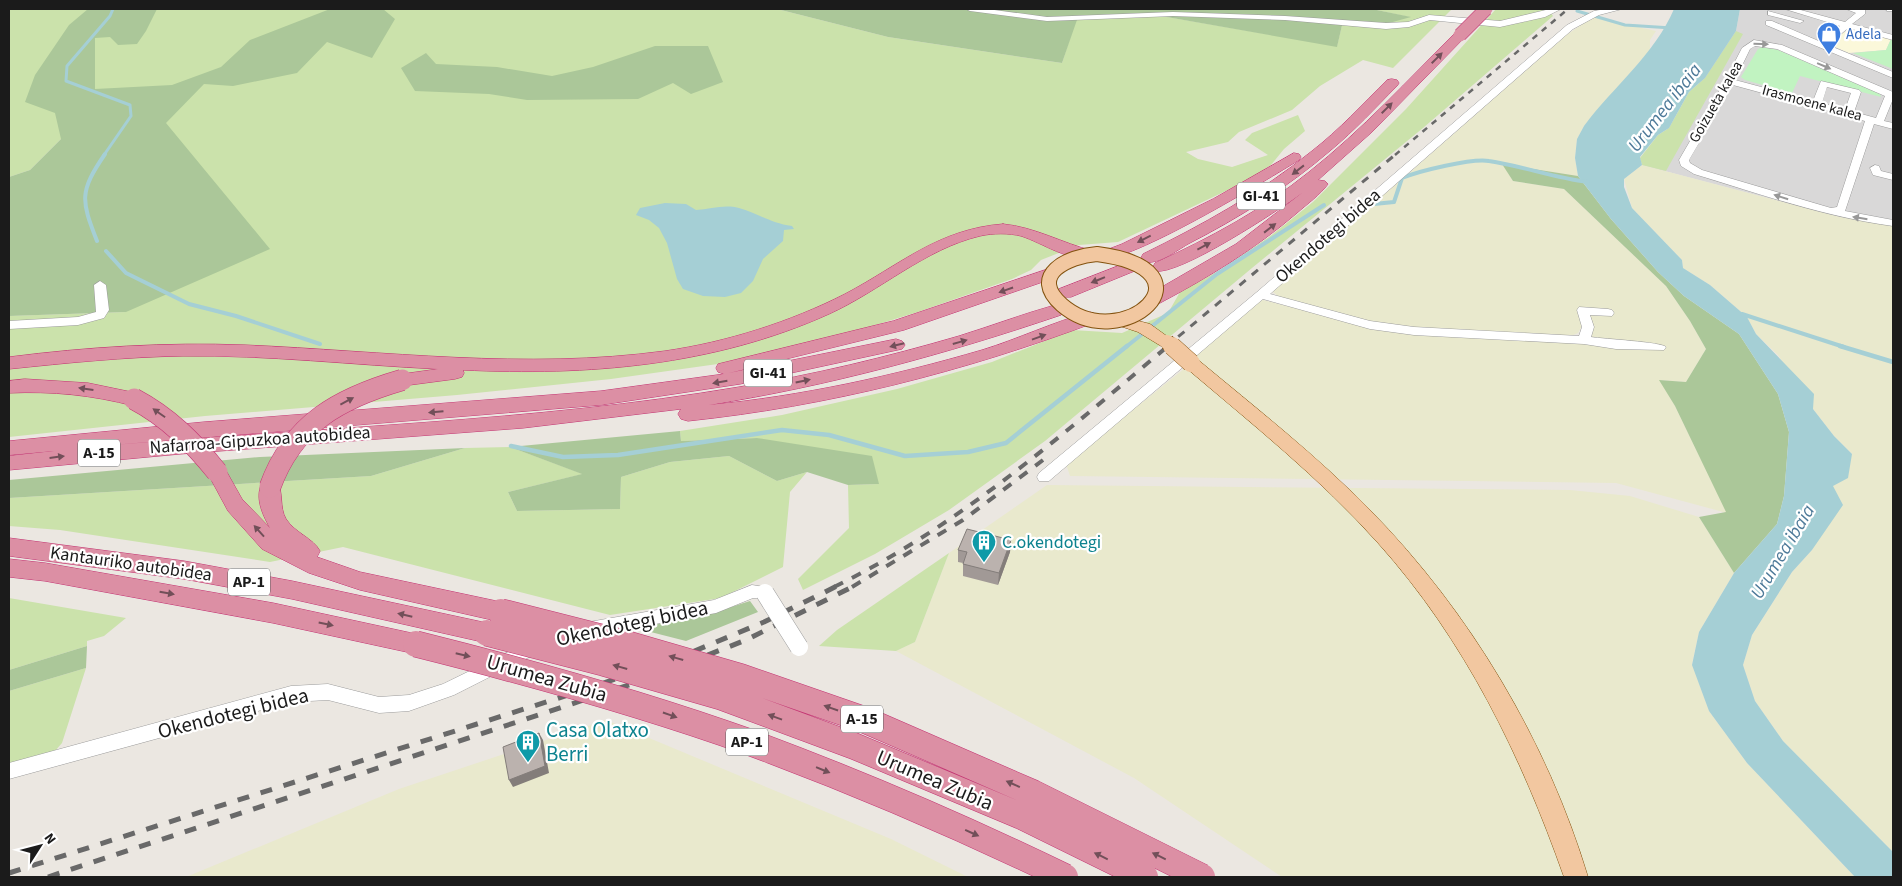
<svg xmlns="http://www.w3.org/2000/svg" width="1902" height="886" font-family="'Source Sans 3',sans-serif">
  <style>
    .residential { fill: #d9d8d8 }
    .education { fill: #fbf8da }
    .farmland { fill: #e9e9cd }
    .grass { fill: #cbe2ab }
    .forest { fill: #abc799 }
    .park { fill: #c1f3c1 }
    .water { fill: #a5cfd5 }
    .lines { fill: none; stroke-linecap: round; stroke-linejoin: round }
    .stream-far2 { stroke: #a5cfd5; stroke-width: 3 }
    .stream-far1 { stroke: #a5cfd5; stroke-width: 4 }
    .stream { stroke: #a5cfd5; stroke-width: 4.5 }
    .minor-casing { stroke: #9c9c9c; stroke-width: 1 }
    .major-casing { stroke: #83520e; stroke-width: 1 }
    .highway-casing { stroke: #c33472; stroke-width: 1 }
    .minor { fill: #fff; fill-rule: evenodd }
    .major { fill: #f2c7a0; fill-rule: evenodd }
    .highway { fill: #dc8fa4; fill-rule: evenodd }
    .rail-far3 { stroke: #696969; stroke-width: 2.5; stroke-dasharray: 6 6; stroke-linecap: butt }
    .rail-far2 { stroke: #696969; stroke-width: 3; stroke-dasharray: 8 8; stroke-linecap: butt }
    .rail-far1 { stroke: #696969; stroke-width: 4; stroke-dasharray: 10 10; stroke-linecap: butt }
    .rail { stroke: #696969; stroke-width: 5; stroke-dasharray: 12 12; stroke-linecap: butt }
    .minor-bridge-casing { stroke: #9c9c9c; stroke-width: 19; stroke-linecap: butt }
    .major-bridge-far1-casing { stroke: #83520e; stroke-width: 16; stroke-linecap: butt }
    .major-bridge-casing { stroke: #83520e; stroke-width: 19; stroke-linecap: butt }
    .highway-bridge-far2-casing { stroke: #c33472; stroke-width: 14; stroke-linecap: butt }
    .highway-bridge-far1-casing { stroke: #c33472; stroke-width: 22; stroke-linecap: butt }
    .highway-bridge-casing { stroke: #c33472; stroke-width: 27; stroke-linecap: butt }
    .minor-bridge { stroke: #fff; stroke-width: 18 }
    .major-bridge-far1 { stroke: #f2c7a0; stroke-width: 14 }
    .major-bridge { stroke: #f2c7a0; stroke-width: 18 }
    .highway-bridge-far2 { stroke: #dc8fa4; stroke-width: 13 }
    .highway-bridge-far1 { stroke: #dc8fa4; stroke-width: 21 }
    .highway-bridge { stroke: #dc8fa4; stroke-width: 26 }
    .wall { fill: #a19996 }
    .shaded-wall { fill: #837d7a }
    .building { fill: #bbb2ae; stroke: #837d7a }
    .oneway { fill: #989898 }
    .oneway2 { fill: #724f59 }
    .labels { text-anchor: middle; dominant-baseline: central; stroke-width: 4.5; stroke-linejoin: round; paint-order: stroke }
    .far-shop-label { font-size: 15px; fill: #366cbe; stroke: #fff; text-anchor: start }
    .far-street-label { font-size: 15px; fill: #1b1b1b; stroke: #fff }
    .shield { fill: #fff; stroke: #5f5f5f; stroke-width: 1 }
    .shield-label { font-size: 16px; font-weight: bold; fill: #1b1b1b }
    .street-label { font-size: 18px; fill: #1b1b1b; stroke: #fff }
    .culture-label { font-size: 18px; fill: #0d838f; stroke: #fff; text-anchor: start }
    .water-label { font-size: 19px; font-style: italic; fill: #4e7a99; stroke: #fff }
    .near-street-label { font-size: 21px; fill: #1b1b1b; stroke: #fff }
    .near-culture-label { font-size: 21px; fill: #0d838f; stroke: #fff; text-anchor: start }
  </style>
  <rect width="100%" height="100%" fill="#ebe7e1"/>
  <path class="residential" d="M1740 9H1893V224L1840 217 1642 165 1736 31Z"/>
  <path class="education" d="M1850 28 1891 39 1886 50 1849 53 1828 44Z"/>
  <path class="farmland" d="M1593 17 1656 31 1650 40V50L1584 126 1577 139 1575 158 1578 176 1503 164 1513 181 1564 189 1666 286 1690 321 1706 349 1686 382 1660 380 1675 406 1727 513 1616 483 1070 476 1066 464 1185 368 1199 352 1259 299 1366 326 1590 344 1582 326 1578 333 1568 337 1413 329 1368 322 1281 299 1271 290 1409 173 1565 36Z
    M1642 165 1840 217 1893 224V852L1783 741 1755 701 1743 665 1752 635 1792 572 1812 550 1833 486 1852 454 1834 436 1813 409 1778 355 1756 334 1747 317 1710 285 1683 268 1682 260 1632 208 1624 179Z
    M1047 485 1570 490 1630 496 1699 517 1734 573 1699 632 1692 664 1709 711 1747 763 1855 877H1282L1134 778 896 651 915 642 949 553Z
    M606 720 891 839 968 877H186L399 789Z"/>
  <path class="grass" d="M9 9H777L888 37 1062 63 1077 17 1144 13 1337 46 1343 21 1409 17 1372 9H1452L1393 68 1363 60 1320 86 1292 110 1239 132 1228 142 1186 152 1198 159 1232 167 1268 155 1245 140 1252 133 1298 115 1305 131 1284 149 1271 165 1247 181 1118 242 1079 245 1041 260 1031 270 1012 279 918 312 843 335 732 362 611 379 457 395 205 416 9 437V316L126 312 61 139 30 170 9 177Z
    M1496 9H1548L1553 16 1423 128 1252 268 1045 441 949 510 875 554 803 590 798 579 849 528 848 485 879 484 757 438 681 441 680 431 782 415 897 389 992 362 1072 330 1122 333 1168 313 1180 292 1220 270 1269 237 1313 202 1406 109Z
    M1736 31 1743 34 1666 171 1642 165 1640 158 1658 135 1669 128 1689 92 1705 78Z
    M510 447 583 474 508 492 517 511 620 509 621 477 670 462 729 456 777 481 807 472 790 492 783 567 721 598 610 615 343 547 270 562 60 530 9 526V498L371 476 465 448Z
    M949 553 915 642 896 651 819 646 837 630Z
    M9 598 126 618 104 636 87 641V646L9 670Z
    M86 668 62 743 55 751 9 764V691Z"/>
  <path class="forest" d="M88 9H157L146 31 137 44 118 45 110 37 95 38V89L172 85 221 67 250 40 330 9H383L395 19 372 58 327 42 297 73 233 86 204 84 166 123 270 249 126 312 9 316V177L30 170 61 139 55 113 25 102 35 75 69 25Z
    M777 9H1372L1411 17 1389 23 1343 21 1337 47 1144 13 1078 17 1062 63 888 37Z
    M655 46H708L723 82 691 94 673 83 638 99 527 100 489 94 415 91 401 68 426 53 436 64 497 67 552 76 593 67Z
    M1502 164 1578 176 1611 219 1658 272 1684 296 1739 334 1778 394 1789 432 1784 496 1777 524 1734 573 1699 517 1726 512 1675 406 1659 380 1686 382 1706 349 1690 321 1666 286 1564 189 1513 181Z
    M680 431 681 441 757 438 872 456 879 484 848 485 807 472 777 481 729 456 670 462 621 477 620 509 517 511 508 492 582 474 510 447Z
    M465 448 371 476 9 498V480L20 479 260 457Z
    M750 601 758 612 686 641 635 628 712 613Z
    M87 646 86 668 9 691V670Z"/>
  <path class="park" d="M1891 39 1893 40V69L1853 53 1886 50Z
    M1762 47 1778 50 1880 94 1881 97 1800 76 1792 93 1745 80 1741 77 1758 49Z"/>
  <path class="water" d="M1674 9H1740L1736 31 1705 78 1689 92 1669 128 1658 135 1640 157 1642 165 1624 179V187L1632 208 1682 260 1683 268 1710 285 1747 317 1756 334 1814 394 1813 409 1834 436 1852 454 1848 478 1833 486 1843 505 1812 550 1792 572 1752 635 1743 665 1755 701 1783 741 1893 852V877H1855L1747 763 1709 711 1692 665 1699 632 1734 573 1777 524 1784 496 1789 432 1778 394 1739 334 1684 296 1658 272 1611 219 1578 176 1575 158 1577 139 1584 126C1613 87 1655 54 1674 9Z
    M665 203 686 204 696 210C711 209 724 204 739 208 760 214 770 223 792 226L794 229 784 230 783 241 763 259 753 281 741 293 725 297 703 296 683 289 677 279 667 243 659 228 649 220 636 215 640 208Z"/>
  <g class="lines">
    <path class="stream-far2" d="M1577 11 1625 25 1672 28
      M104 155 131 116 130 105 66 81 67 66 110 16 113 9"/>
    <path class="stream-far1" d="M1374 204 1394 202 1402 178C1419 171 1472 158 1489 161 1523 166 1554 178 1588 182
      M97 241C81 200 79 192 105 154
      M106 251 126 273 189 304 236 316 320 344
      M1742 314 1844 347
      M1126 347 1217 274 1324 205"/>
    <path class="stream" d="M1840 346 1893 362
      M511 446 563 457 618 455 782 430 829 435 905 456 968 452 1006 443 1127 346"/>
    <defs>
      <path id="minor" d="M966 9H987L1047 17 1173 12 1285 16 1386 23 1408 22 1429 15 1500 21 1550 9H1561L1545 17 1500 27 1430 20 1409 27 1386 29 1285 20 1173 16 1047 21 970 11Z
        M1606 9H1622L1599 15 1573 29 1270 294 1370 321 1414 327 1579 336 1582 327 1577 310 1579 307 1608 309 1612 310 1614 313 1612 316 1590 315 1594 327 1591 337C1603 339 1662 342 1666 347L1664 350 1616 349 1584 344 1414 335 1370 329 1263 299 1049 481H1039L1037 477 1039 473 1257 292 1567 25 1594 11Z
        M1785 9H1797L1845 22 1856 13 1846 9 1865 10V14L1852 24 1893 35V40L1848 28 1828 45 1893 72V78L1766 25V21H1772L1821 42 1840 26Z
        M1886 9H1893V11H1887Z
        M1768 11 1804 21 1800 23 1768 15Z
        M1754 40 1782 45 1893 92V99L1884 121 1893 123V129L1874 124 1845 211 1893 220V226C1825 217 1760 194 1694 174L1681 166 1679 160 1725 81 1742 48ZM1755 46 1777 49 1885 96 1876 118 1854 112 1861 92 1859 90 1821 81 1813 101 1735 80 1750 49ZM1733 85 1865 121 1837 207 1831 208 1702 170 1690 163 1689 160ZM1827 87 1851 93 1845 110 1822 103Z
        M1875 165 1879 166 1881 171 1893 174V180L1873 175 1870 168Z
        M100 281 106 285 109 310 104 318 78 325 9 329V321L78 317 96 312 94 285Z
        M752 585 771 588 773 593 771 598 765 599 753 598 716 613 589 636 583 634 581 629 583 624 589 622 714 600Z
        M533 640 539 642 541 647 539 652 454 695 409 711 379 713 328 700 291 702 9 779V763L291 686 328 684 379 697 409 695 443 684Z"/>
      <path id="major" d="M1116 315 1150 324 1175 342 1173 346H1161L1138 332 1111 323 1108 320Z
        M1191 358 1197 359C1256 408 1317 456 1370 510 1470 612 1547 741 1588 877H1564C1521 755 1465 640 1378 543 1320 478 1251 423 1185 367L1183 363 1185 359Z"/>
      <path id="highway" d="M1460 31 1464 32 1466 35 1464 38 1372 132 1318 180 1325 181 1328 184C1320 195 1307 204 1297 213 1255 249 1209 277 1160 303H1148L1145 299 1148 295 1236 244 1302 193C1279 210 1179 276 1155 271L1153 267 1155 263C1210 238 1262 210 1309 172 1362 130 1408 80 1456 32Z
        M1392 79 1397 80 1399 83 1397 86C1375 108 1355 130 1331 150 1288 187 1239 218 1188 244 1176 251 1158 265 1143 262L1141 258 1143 254C1202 225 1260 193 1312 151 1339 130 1363 104 1387 80Z
        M1294 153 1299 154 1301 157 1299 160C1270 178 1127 265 1101 258L1099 255 1101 252 1122 244 1213 199Z
        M1003 224C1035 227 1062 243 1093 251L1095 254 1093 257C1070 263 1043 243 1021 236 1009 233 993 233 980 236 925 249 880 291 829 314 714 366 587 376 463 370L464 373 462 377 455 379 402 386 395 385 393 380 395 375 438 369C353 365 268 355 183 356 124 357 67 363 9 369V357C87 347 166 342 245 345 385 351 525 370 665 351 727 342 790 322 845 294 900 265 938 229 1003 224Z
        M1131 261 1137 262 1139 266 1137 270 1071 297H1059L1056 293 1059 289Z
        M1051 268 1057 269 1059 273 1057 277 904 330 729 373 896 339 902 341 905 345 902 349 740 384 601 405 112 445C321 427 532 422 739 387 813 375 887 357 959 336 991 326 1023 314 1055 305L1061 307 1064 311 1061 315C946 354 829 386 709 405 802 396 893 376 982 350 1018 339 1053 322 1090 312L1096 314 1099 318 1096 322C963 372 829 406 688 421L681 419 678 414 681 409 523 428 180 454 9 470V456L54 451 9 455V441L204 422 601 391 724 374 718 372 716 368 718 364 893 321Z
        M25 379 88 383 141 394 144 399 141 404 134 406C92 395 52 391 9 393V381Z
        M217 464 224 467 242 499 270 528C262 514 254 496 263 481L270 479 277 481C284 493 279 507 286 519 295 533 313 538 320 551L317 557 360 572 501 602 509 605 513 612 509 619 501 622 360 590 309 573 262 549 228 511 207 472 210 467Z
        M9 538 184 561 292 581 487 623 495 626 499 633 495 640 487 643 292 599 184 579 9 556Z
        M9 559 45 563 273 603 416 634 424 637 428 644 424 651 416 654 273 623 45 581 9 577Z"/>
    </defs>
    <use href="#minor" class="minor-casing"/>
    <use href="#major" class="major-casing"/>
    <use href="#highway" class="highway-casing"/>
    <use href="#minor" class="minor"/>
    <use href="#major" class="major"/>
    <use href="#highway" class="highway"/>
    <path class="rail-far3" d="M1395 155 1568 9"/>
    <path class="rail-far2" d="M1166 347 1396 154"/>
    <path class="rail-far1" d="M834 587C959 526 1062 435 1168 346
      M852 587 963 520 1043 460"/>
    <path class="rail" d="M9 873 587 689 692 652 764 622 837 586
      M48 877 644 680 746 640 854 586"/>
    <defs>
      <path id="minor-bridge" d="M765 593 799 647"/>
      <path id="major-bridge-far1" d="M1097 254C1220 270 1122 357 1062 305 1028 275 1068 256 1097 254Z
        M1167 342 1173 347"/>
      <path id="major-bridge" d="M1172 346 1191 363"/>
      <path id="highway-bridge-far2" d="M1460 35 1486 9"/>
      <path id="highway-bridge-far1" d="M134 399C168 417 193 442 217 472
        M270 487C293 423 340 398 402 380"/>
      <path id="highway-bridge" d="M501 612 620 642 741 677 865 720 1033 793 1202 877
        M487 633 604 663 722 697 854 746 1021 816 1145 877
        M416 644C528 672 640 703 749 742 857 782 962 827 1065 877"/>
    </defs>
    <use href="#minor-bridge" class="minor-bridge-casing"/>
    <use href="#major-bridge-far1" class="major-bridge-far1-casing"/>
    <use href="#major-bridge" class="major-bridge-casing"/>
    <use href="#highway-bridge-far2" class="highway-bridge-far2-casing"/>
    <use href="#highway-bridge-far1" class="highway-bridge-far1-casing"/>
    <use href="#highway-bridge" class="highway-bridge-casing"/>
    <use href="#minor-bridge" class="minor-bridge"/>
    <use href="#major-bridge-far1" class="major-bridge-far1"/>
    <use href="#major-bridge" class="major-bridge"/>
    <use href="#highway-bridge-far2" class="highway-bridge-far2"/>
    <use href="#highway-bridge-far1" class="highway-bridge-far1"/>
    <use href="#highway-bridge" class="highway-bridge"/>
  </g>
  <path class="wall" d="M1011 540 1010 552 998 585 963 576V563L958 562V550Z"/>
  <path class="shaded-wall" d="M1011 540 1010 552 998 585 999 573Z
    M539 733 543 740 549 773 513 787 509 780Z"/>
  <path class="building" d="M967 529 1011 540 999 573 963 564 967 552 958 550Z
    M539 733 545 766 509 780 503 747Z"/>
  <defs><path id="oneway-solid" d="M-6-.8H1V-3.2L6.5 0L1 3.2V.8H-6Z" transform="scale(1.25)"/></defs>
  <g class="oneway">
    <use href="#oneway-solid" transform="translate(1761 44) rotate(1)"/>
    <use href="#oneway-solid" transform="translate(1824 66) rotate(23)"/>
    <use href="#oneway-solid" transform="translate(1781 197) rotate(-163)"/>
    <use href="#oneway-solid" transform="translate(1860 218) rotate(-171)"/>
  </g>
  <g class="oneway2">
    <use href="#oneway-solid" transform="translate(1437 58) rotate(-45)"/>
    <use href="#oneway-solid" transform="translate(1387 108) rotate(-45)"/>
    <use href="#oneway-solid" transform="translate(1298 170) rotate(142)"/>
    <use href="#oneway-solid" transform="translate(1270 228) rotate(-38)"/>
    <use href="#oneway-solid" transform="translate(1144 239) rotate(153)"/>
    <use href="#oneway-solid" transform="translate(1204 246) rotate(-28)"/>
    <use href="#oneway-solid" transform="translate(1098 280) rotate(158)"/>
    <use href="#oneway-solid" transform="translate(1006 290) rotate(161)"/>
    <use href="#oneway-solid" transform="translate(1039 337) rotate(-20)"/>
    <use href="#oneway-solid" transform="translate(960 342) rotate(-16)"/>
    <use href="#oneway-solid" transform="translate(897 345) rotate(166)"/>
    <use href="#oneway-solid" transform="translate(803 381) rotate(-12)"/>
    <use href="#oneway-solid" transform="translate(720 382) rotate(170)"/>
    <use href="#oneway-solid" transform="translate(86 389) rotate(-172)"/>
    <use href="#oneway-solid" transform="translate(347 401) rotate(-28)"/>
    <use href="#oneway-solid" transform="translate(436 412) rotate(175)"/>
    <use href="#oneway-solid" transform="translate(159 413) rotate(-145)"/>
    <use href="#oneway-solid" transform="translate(57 457) rotate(-7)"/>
    <use href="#oneway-solid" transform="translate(259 531) rotate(-132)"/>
    <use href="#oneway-solid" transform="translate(167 593) rotate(10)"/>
    <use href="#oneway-solid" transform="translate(405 615) rotate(-167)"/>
    <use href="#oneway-solid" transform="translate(326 624) rotate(12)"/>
    <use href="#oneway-solid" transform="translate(463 655) rotate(13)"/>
    <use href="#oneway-solid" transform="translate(676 658) rotate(-164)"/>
    <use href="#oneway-solid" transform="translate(620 667) rotate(-164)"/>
    <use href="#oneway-solid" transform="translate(831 708) rotate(-161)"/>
    <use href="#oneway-solid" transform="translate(670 715) rotate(19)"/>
    <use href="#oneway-solid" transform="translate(775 717) rotate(-160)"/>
    <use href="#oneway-solid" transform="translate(823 770) rotate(22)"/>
    <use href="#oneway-solid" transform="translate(1013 784) rotate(-156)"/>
    <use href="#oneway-solid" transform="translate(972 833) rotate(24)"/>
    <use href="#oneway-solid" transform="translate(1101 856) rotate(-154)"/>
    <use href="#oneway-solid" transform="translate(1159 856) rotate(-154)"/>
  </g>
  <defs>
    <symbol id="shop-pin" viewBox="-11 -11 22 30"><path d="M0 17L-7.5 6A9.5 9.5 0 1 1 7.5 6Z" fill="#3f7fe0" stroke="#fff"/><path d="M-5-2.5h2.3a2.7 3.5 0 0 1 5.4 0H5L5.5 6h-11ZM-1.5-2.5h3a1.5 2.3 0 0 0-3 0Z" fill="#fff"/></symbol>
    <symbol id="building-pin" viewBox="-11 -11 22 30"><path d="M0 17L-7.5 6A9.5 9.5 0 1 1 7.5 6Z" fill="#0f9aa8" stroke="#fff"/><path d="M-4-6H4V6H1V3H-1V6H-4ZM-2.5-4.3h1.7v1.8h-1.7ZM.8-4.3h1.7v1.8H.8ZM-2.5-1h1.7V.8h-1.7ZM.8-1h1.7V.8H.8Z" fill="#fff"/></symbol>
  </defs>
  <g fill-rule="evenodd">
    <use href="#shop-pin" x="1815" y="20" width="28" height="38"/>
    <use href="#building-pin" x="970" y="528" width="28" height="38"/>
    <use href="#building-pin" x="514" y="728" width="28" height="38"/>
  </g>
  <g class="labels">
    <g class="far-shop-label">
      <text x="1846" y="34">Adela</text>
    </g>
    <g class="far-street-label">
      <text transform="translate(1716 102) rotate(-60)">Goizueta kalea</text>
      <text transform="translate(1812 103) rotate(15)">Irasmoene kalea</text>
    </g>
    <g class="shield">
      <rect x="1237" y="182.5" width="48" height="27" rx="4"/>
      <rect x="744" y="359.5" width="48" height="27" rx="4"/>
      <rect x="78" y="439.5" width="42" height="27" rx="4"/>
      <rect x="228" y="568.5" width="42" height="27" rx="4"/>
      <rect x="841" y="705.5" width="42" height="27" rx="4"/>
      <rect x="726" y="728.5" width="42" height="27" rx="4"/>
    </g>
    <g class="shield-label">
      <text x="1261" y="196">GI-41</text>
      <text x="768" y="373">GI-41</text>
      <text x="99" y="453">A-15</text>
      <text x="249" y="582">AP-1</text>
      <text x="862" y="719">A-15</text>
      <text x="747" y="742">AP-1</text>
    </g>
    <g class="street-label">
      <text transform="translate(1328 236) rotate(-41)">Okendotegi bidea</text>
      <text transform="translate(260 440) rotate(-4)">Nafarroa-Gipuzkoa autobidea</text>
      <text transform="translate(131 564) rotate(8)">Kantauriko autobidea</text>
    </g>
    <g class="culture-label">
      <text x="1002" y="542">C.okendotegi</text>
    </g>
    <g class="water-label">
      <text transform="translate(1665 108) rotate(-52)">Urumea ibaia</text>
      <text transform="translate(1783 552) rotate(-59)">Urumea ibaia</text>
    </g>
    <g class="near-street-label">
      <text transform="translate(632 623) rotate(-12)">Okendotegi bidea</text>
      <text transform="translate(547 678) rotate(16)">Urumea Zubia</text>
      <text transform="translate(233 713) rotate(-14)">Okendotegi bidea</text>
      <text transform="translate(935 780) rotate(23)">Urumea Zubia</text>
    </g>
    <g class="near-culture-label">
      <text x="546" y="730">Casa Olatxo<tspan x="546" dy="24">Berri</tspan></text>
    </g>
  </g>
  <rect width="1902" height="886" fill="none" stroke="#1b1b1b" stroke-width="20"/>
  <g transform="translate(40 846) rotate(54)" stroke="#ffffff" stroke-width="4" paint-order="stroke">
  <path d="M0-4L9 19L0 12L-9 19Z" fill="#1b1b1b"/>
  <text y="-8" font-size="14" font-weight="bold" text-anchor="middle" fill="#1b1b1b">N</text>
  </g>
</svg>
